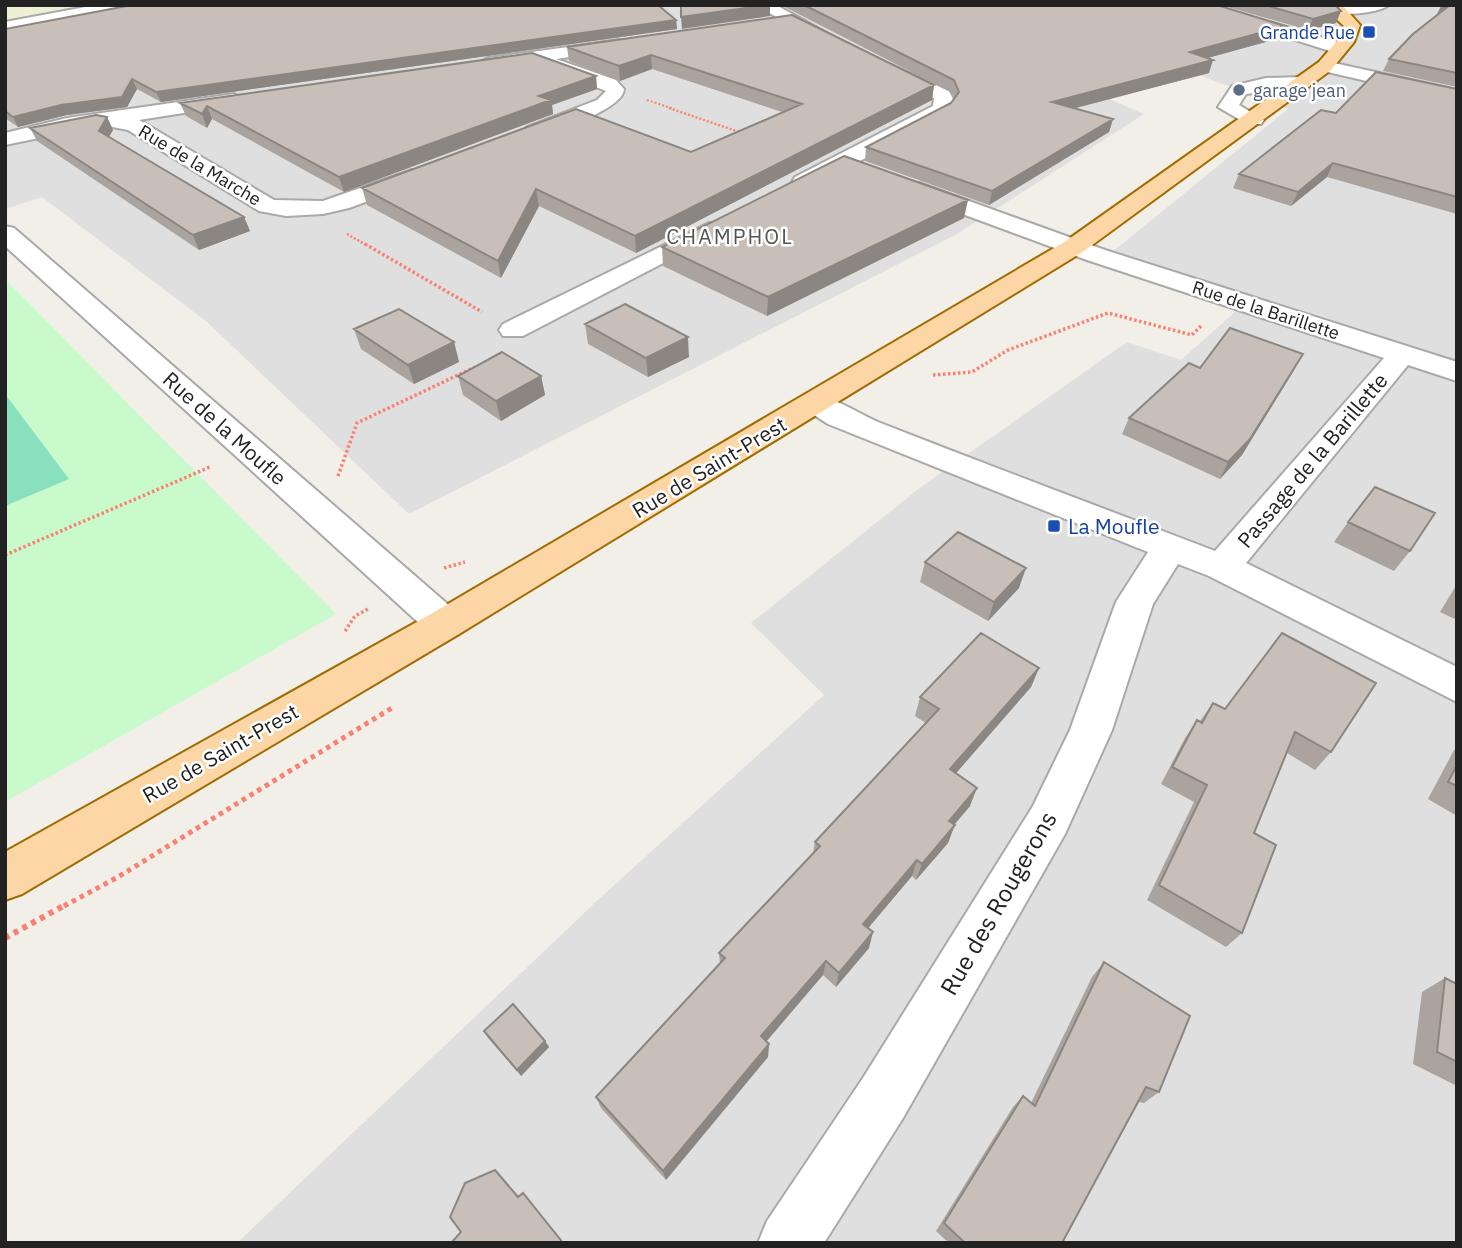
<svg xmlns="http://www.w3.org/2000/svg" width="1462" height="1248" font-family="'IBM Plex Sans',sans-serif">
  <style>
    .residential { fill: #e0dfdf }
    .farmland { fill: #eef0d5 }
    .park { fill: #c8facc }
    .pitch { fill: #88e0be }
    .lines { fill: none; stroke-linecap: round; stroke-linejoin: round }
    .minor-casing { stroke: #a9a9a9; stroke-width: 4 }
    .major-casing { stroke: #a06b00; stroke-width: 4 }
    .path-far4 { stroke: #fa8072; stroke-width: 2; stroke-dasharray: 2 2; stroke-linecap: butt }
    .path-far3 { stroke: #fa8072; stroke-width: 2.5; stroke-dasharray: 2 2; stroke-linecap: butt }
    .path-far2 { stroke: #fa8072; stroke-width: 3.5; stroke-dasharray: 2.5 2.5; stroke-linecap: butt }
    .path-far1 { stroke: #fa8072; stroke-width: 5; stroke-dasharray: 4.5 4.5; stroke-linecap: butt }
    .path { stroke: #fa8072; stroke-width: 6; stroke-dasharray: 5 5; stroke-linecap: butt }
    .minor { fill: #fff; fill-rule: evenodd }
    .major { fill: #fcd6a4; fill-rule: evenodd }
    .wall { fill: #aba49e }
    .shaded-wall { fill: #8b8681 }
    .building { fill: #c7bfb8; stroke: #8b8681; stroke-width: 2 }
    .transit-dot { fill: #1a4fb4; stroke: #fff; stroke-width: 2.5 }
    .service-dot { fill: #5c6f8a; stroke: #fff; stroke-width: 2.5 }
    .labels { text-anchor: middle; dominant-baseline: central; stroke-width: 5; stroke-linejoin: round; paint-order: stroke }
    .far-transit-label { font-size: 18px; fill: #164399; stroke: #fff; text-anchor: end }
    .far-service-label { font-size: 18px; fill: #4e5e75; stroke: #fff; text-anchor: start }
    .far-street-label { font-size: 18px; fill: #222; stroke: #fff }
    .far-quarter-label { font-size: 21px; letter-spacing: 2px; fill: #555; stroke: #fff }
    .street-label { font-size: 21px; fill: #222; stroke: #fff }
    .transit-label { font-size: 21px; fill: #164399; stroke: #fff; text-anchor: start }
    .near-street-label { font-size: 24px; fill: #222; stroke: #fff }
  </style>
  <rect width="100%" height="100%" fill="#f2efe9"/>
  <path class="residential" d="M591 5H894L1144 114 957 234 409 514 207 322 42 197 5 209V84Z
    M1016 5H1457V1243H237L600 898 824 695 751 623 921 487 1127 342 1181 360 1236 311 1111 253 1288 109Z"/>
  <path class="farmland" d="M5 5H99L5 22Z"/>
  <path class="park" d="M5 279 336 614 5 802Z"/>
  <path class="pitch" d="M5 394 69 479 5 506Z"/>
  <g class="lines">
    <defs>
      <path id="minor" d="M96 5H131L123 10 5 32V22Z
        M755 5H776L841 41 833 46 827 45Z
        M1185 5H1211L1345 44 1348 48 1339 53 1333 52Z
        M1389 5C1379 13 1338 18 1329 9L1333 5Z
        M619 40 625 41 628 45 625 49 556 59 616 80 624 89C623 110 553 132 534 137L524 131 527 127 597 100 606 91 542 66 540 61 488 68 479 63 488 58Z
        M1325 61 1457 90V102L1319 70 1316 66Z
        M887 63 949 91 955 103 948 114 811 187H795L792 182 795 177 933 106 934 98 881 72 878 68Z
        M1302 77 1309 79 1311 83 1309 87 1246 94 1239 105 1264 120 1261 124H1247L1218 107 1232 86 1266 78Z
        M234 94 244 100 241 104 139 120 274 200 323 201 412 170 423 177 420 182 349 208 323 214 286 216 259 211 128 130 102 125 5 145V133L67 118Z
        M919 183 1105 250 1457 362V381L1408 365 1246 563 1457 667V702L1209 576 1178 564 1153 604 1112 730 1065 834 903 1118 824 1243H758L767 1221 863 1078 1033 806 1070 730 1116 602 1148 552 828 424 805 409 801 403 805 397C827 391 857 413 878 422 990 466 1105 509 1215 551L1384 358 1087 260 911 195 908 190 911 185Z
        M709 223 717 225 721 230 717 235 523 336H503L499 330 503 324Z
        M5 226 14 228 459 614 464 624 459 634 445 639 431 634 5 246Z"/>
      <path id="major" d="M1321 5 1343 6 1360 25 1354 42 1331 70 1084 251 459 634 22 894 5 900V852L431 614 1066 241 1319 62 1337 41 1344 26Z"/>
    </defs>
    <use href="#minor" class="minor-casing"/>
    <use href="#major" class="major-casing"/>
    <path class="path-far4" d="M647 100 674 109"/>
    <path class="path-far3" d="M669 108 742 133
      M347 234 368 246"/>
    <path class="path-far2" d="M365 244 482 312
      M933 375 972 372 1008 350 1108 313 1192 335 1202 325
      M338 476 357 423 475 367
      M5 555 210 467
      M444 568 465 562
      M345 631 355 616 368 609"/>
    <path class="path-far1" d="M64 906 118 877 395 706"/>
    <path class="path" d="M5 938 67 904"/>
    <use href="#minor" class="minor"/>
    <use href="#major" class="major"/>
  </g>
  <path class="wall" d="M781 5H1217L1280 38 1207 58 1209 73 1075 108 1113 119 1109 132 989 205 865 161 866 147 951 103 955 98 952 93Z
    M1221 5H1335L1336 23 1308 30Z
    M1457 5V87L1383 71 1389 59 1435 17Z
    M792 15 934 85 932 100 636 253 539 206 501 278 367 205 362 188 691 152 782 112 652 69 620 81 569 61 567 47Z
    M676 20 677 29 161 102 137 89 127 107 67 115 18 127 5 118V29Z
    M596 76 597 89 552 105 553 114 344 192 212 119 207 128 186 116 180 103Z
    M1457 89V214L1327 177 1291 206 1233 188 1239 174 1336 113Z
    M107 117 113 130 109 137 244 217 250 231 199 250 37 141 30 128Z
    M964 218 767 316 663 266 662 247Z
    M585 324 689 357 648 377 588 344Z
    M354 329 454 342 459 362 414 384 361 349Z
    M1200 368 1294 370 1242 455 1220 479 1122 434 1129 418Z
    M458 376H541L545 395 501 421 463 395Z
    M1348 522 1410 551 1394 571 1334 542Z
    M925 562 1019 588 988 621 920 582Z
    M1457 584V620L1440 612Z
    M1282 633 1331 752 1315 770 1287 753 1254 833 1242 933 1226 947 1147 900 1194 802 1161 784 1185 738 1197 720 1200 721 1213 703 1225 709Z
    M1039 668 1031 687 956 773 970 806 954 825 948 843 916 880 912 876 868 928 869 948 836 987 823 975 766 1041 769 1044 768 1057 666 1180 601 1108 596 1097 720 964 719 953 813 853 815 842 926 723 915 716 920 697Z
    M1457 748V816L1428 799 1454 750Z
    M1104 962 1159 1092 1144 1103 1139 1102 1062 1243H949L936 1231 1013 1107 1023 1096 1031 1103 1092 977Z
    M1445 978 1457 984V1086L1413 1064 1422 992Z
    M484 1031 545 1041 549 1047 521 1076 488 1038Z"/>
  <path class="shaded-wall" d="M770 5V16L682 29 681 17Z
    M1445 5H1451L1435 18 1441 6Z
    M1341 11 1336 23 1308 30 1313 19Z
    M676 20 677 29 161 102 156 92Z
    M1285 26 1280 38 1186 64 1190 52Z
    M651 55 652 69 620 81 619 66Z
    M1213 60 1209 73 1049 115 1052 102Z
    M596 76 597 89 552 105 553 114 344 192 339 177 539 96Z
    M132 79 137 89 127 107 67 115 18 127 13 117 61 105Z
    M934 85 932 100 636 253 635 236Z
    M207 106 212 119 207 128 202 114Z
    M107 117 113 130 105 144 99 131Z
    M1113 119 1109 132 989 205 992 191Z
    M1333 163 1327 177 1291 206 1298 192Z
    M536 189 539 206 501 278 498 261Z
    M968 200 964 218 767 316 768 297Z
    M244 217 250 231 199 250 193 235Z
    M688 337 689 357 648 377 646 358Z
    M454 342 459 362 414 384 408 365Z
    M1303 354 1294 370 1242 455 1220 479 1228 462Z
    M541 376 545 395 501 421 496 401Z
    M1026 568 1019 588 988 621 994 602Z
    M1039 668 1031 687 944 787 950 769Z
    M977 788 970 806 943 838 949 821Z
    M955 825 948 843 916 880 922 864Z
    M917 860 912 876 859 939 863 924Z
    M873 932 869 948 836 987 839 973Z
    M826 961 823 975 760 1049 761 1036Z
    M545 1041 549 1047 521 1076 517 1070Z
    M769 1044 768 1057 666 1180 663 1171Z
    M523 1193 530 1201 564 1243H563Z"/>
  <path class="building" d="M132 5H658L676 20 156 92 132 79 122 97 61 105 13 117 5 111V29Z
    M681 5H768L681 17Z
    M804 5H1217L1285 26 1190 52 1213 60 1052 102 1113 119 992 191 866 147 951 103 959 92 954 80Z
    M1265 5H1335L1341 11 1313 19Z
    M1450 5H1457V73L1389 59 1413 34Z
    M792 15 934 85 635 236 536 189 498 261 362 188 576 109 691 152 802 104 651 55 619 66 567 47Z
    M532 53 596 76 539 96 551 100 339 177 207 106 202 114 180 103Z
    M1376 72 1457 89V197L1333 163 1298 192 1239 174 1321 110 1336 113Z
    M96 115 107 117 99 131 244 217 193 235 30 128Z
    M844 156 968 200 768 297 662 247Z
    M625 304 688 337 646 358 585 324Z
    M399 309 454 342 408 365 354 329Z
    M1230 328 1303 354 1250 439 1228 462 1129 418 1189 363 1200 368Z
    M502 352 541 376 496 401 458 376Z
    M1375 487 1435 513 1410 551 1348 522Z
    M958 532 1026 568 994 602 925 562Z
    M981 633 1039 668 950 769 977 788 949 821 955 825 922 864 917 860 863 924 873 932 839 973 826 961 761 1036 769 1044 663 1171 596 1097 725 958 719 953 820 846 815 842 939 709 920 697Z
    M1282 633 1376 683 1331 752 1295 732 1254 833 1276 845 1242 933 1159 885 1207 785 1172 767 1197 720 1202 723 1213 703 1225 709Z
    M1457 765V786L1448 782Z
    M1104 962 1190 1016 1159 1092 1146 1087 1062 1243H965L944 1223 1023 1096 1035 1106Z
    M1445 978 1457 984V1062L1437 1052Z
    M513 1004 545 1041 517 1070 484 1031Z
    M495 1170 518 1197 523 1193 563 1243H451L461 1232 450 1217 465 1183Z"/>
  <g class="transit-dot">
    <rect x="1362" y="25" width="14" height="14" rx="3.5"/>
    <rect x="1047" y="519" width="14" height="14" rx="3.5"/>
  </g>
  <circle class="service-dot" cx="1239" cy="90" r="7"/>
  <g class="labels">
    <g class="far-transit-label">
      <text x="1355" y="32">Grande Rue</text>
    </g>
    <g class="far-service-label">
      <text x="1253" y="90">garage jean</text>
    </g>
    <g class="far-street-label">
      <text transform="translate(200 165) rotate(31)">Rue de la Marche</text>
      <text transform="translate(1266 310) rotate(18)">Rue de la Barillette</text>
    </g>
    <g class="far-quarter-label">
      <text x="730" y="236">CHAMPHOL</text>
    </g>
    <g class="street-label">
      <text transform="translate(225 428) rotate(42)">Rue de la Moufle</text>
      <text transform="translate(1312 460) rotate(-50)">Passage de la Barillette</text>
      <text transform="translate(709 467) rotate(-31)">Rue de Saint-Prest</text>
      <text transform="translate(220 753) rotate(-30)">Rue de Saint-Prest</text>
    </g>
    <g class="transit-label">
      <text x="1068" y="526">La Moufle</text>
    </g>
    <g class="near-street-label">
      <text transform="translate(998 903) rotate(-60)">Rue des Rougerons</text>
    </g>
  </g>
  <rect width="1462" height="1248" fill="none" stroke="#222222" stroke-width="14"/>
</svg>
